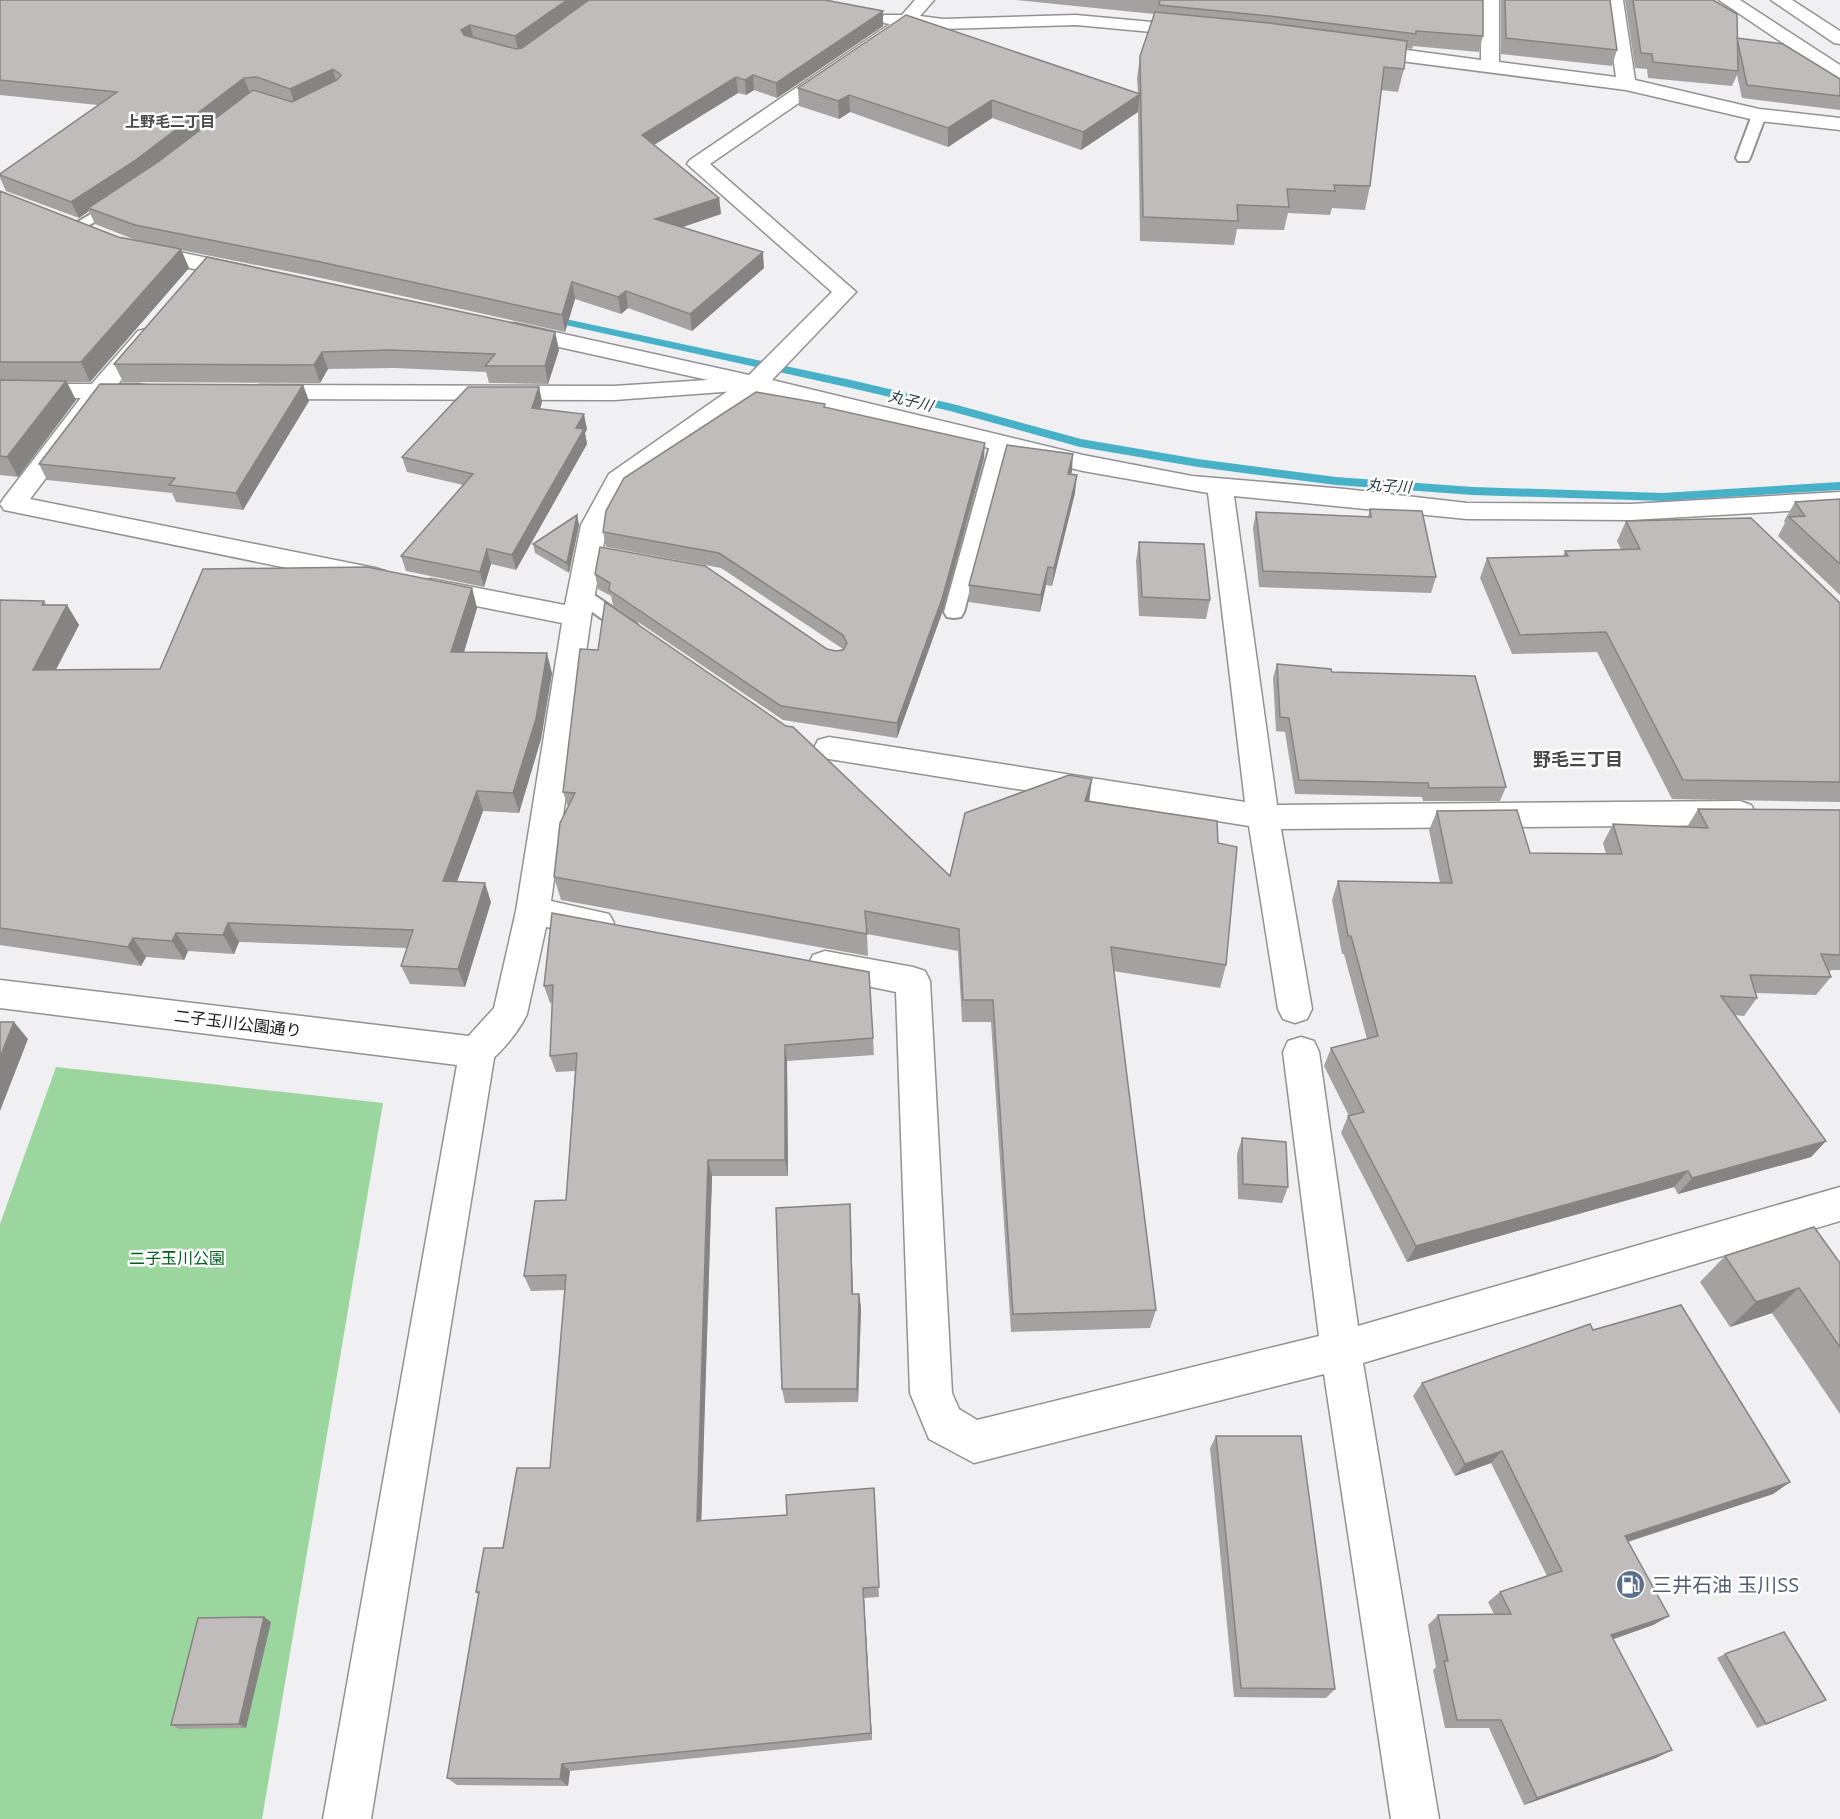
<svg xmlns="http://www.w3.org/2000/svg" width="1840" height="1819" font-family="'Open Sans','Noto Sans JP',sans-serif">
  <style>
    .green { fill: #9bd69f }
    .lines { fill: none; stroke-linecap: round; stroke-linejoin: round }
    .stream { fill: #47b1c7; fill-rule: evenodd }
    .lane-casing { stroke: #929194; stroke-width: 4 }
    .street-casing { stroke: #929194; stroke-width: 3 }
    .secondary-casing { stroke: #929194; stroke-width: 3 }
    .highway-casing { stroke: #929194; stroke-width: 3 }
    .lane { fill: #fff; fill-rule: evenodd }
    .street { fill: #fff; fill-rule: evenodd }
    .secondary { fill: #fff; fill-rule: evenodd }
    .highway { fill: #fff; fill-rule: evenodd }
    .wall { fill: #a4a2a1 }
    .shaded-wall { fill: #868483 }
    .building { fill: #bfbcbb; stroke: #868483; stroke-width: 1.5 }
    .labels { text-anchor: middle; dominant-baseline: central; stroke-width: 5; stroke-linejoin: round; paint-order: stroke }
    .far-neighbourhood-label { font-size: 15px; font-weight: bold; fill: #4a484b; stroke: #fff }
    .far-water-label { font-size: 15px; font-style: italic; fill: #21393e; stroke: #fff }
    .street-label { font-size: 16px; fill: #151416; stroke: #fff }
    .park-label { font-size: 16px; fill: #035e1d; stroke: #fff }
    .neighbourhood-label { font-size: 18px; font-weight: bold; fill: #4a484b; stroke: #fff }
    .near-service-label { font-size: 20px; fill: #4e5e75; stroke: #fff; text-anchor: start }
  </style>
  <rect width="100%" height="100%" fill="#f0eff2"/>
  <path class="green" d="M56 1067 383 1103 262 1819H0V1224Z"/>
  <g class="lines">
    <path class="stream" d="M547 315 851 380 957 405 1081 439 1198 459 1336 477 1473 487 1663 493 1840 482V490L1663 501 1473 495 1336 485 1198 467 1080 447 950 411 851 388 543 320 541 318Z"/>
    <defs>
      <path id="lane" d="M1759 111 1766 115 1750 158 1748 161H1738L1736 158 1752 115Z
        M118 198 125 202 123 205 81 230H71L69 227Z
        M1000 437 1006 438 1009 442 964 612 961 617 954 618 947 617 944 612 991 442 994 438Z
        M581 589 588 591 636 623 639 628 636 633 629 634 622 633 574 599 572 595 574 591Z"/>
      <path id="street" d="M915 0H934L920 16 943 19 1076 15 1195 26 1201 27 1204 31 1201 35 1195 36 1076 25 943 29 911 26 710 164 856 292 772 380 1083 455 1192 476 1345 489 1467 503 1631 504 1840 492V508L1631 520 1467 519 1234 496 1277 805 1740 801 1751 805 1756 813 1751 821 1740 825 1281 829 1312 1009 1307 1019 1295 1023 1283 1019 1278 1009 1249 826 829 759 818 756 814 748 818 740 829 737 1245 802 1208 493 1083 471 759 392 628 485 607 525 591 617 551 901 609 914 614 923 609 932 597 936 546 927 527 1014C521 1028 494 1065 478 1066 474 1067 469 1064 464 1063L459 1052 464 1041 494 1008 516 911 562 623 431 597 421 594 417 588 421 582 431 579 565 605 581 525 609 474 735 386 514 337 506 335 502 330 506 325 514 323 749 375 832 292 687 164 690 160 890 24 884 23 881 19 884 15H902Z
        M1481 0H1499V62L1616 77 1605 0H1623L1635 80 1759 109 1840 118V130L1759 121 1626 90 1362 56 1355 54 1353 50 1355 46 1362 44 1481 60Z
        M141 244 246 266 254 268 257 273 254 278 246 280 133 256 130 251 133 246Z
        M146 329 154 331 158 336 108 396 30 499 375 568 385 571 389 577 385 583 375 586 4 510 0 504 4 498 90 386 138 331Z
        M825 951 913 967 925 971 930 981 952 1393 959 1409 977 1420 1319 1336 1283 1052 1288 1041 1301 1037 1314 1041 1319 1052 1358 1326 1840 1187V1221L1363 1363 1439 1819H1391L1324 1374 974 1463 929 1439 910 1393 896 992 813 975 808 965 813 955Z"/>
      <path id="secondary" d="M754 377 763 379 766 384 763 389 614 400 260 399 251 397 248 392 251 387 260 385 614 386Z
        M0 384H139L148 386 151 391 148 396 139 398H0Z
        M0 980 477 1037 490 1041 495 1052 371 1819H323L457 1065 0 1008Z"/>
      <path id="highway" d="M1719 0H1740L1840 65V79L1833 77Z
        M1771 0H1792L1840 31V44L1834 43Z"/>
    </defs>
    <use href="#lane" class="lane-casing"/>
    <use href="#street" class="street-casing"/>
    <use href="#secondary" class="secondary-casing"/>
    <use href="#highway" class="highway-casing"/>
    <use href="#lane" class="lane"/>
    <use href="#street" class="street"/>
    <use href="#secondary" class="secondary"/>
    <use href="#highway" class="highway"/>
  </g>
  <path class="wall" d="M0 0 883 11V26L777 98 754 90 746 95 738 93 654 145 719 198 721 214 681 227 764 268 692 331 628 308 621 314 575 299 565 332 321 278 181 250 189 268 90 382H67L76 400 18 477 0 475V191L118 237 138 241 95 224 89 211 79 218 6 191 0 178V174L98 105 0 95Z
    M1016 0H1483V36L1479 52 1413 46 1412 49 1406 48 1404 69 1398 92 1381 90 1370 186 1365 210 1332 208 1330 215 1288 213 1284 230 1237 229 1234 245 1140 241 1138 111V112L1081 150 992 118 948 147 850 112 839 119 799 106 798 88 1138 94 1137 78 1140 56 1154 14Z
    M1501 0H1610L1617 50 1612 66 1501 54Z
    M1625 0H1713L1737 38 1840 79V110L1742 98 1737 75 1732 86 1648 78 1647 69 1635 68Z
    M555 332 559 350 548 384 489 383 486 372 395 368 328 369 320 383 123 382 114 364Z
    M303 385 309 401 243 510 176 502 172 493 47 480 39 464Z
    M539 387 542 402 540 409 587 429 585 433 587 444 516 570 491 564 484 587 406 571 401 556 463 485 407 472 402 457Z
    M825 404V407L984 458 942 613 897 738 783 720 613 605 611 596 598 589 595 574 827 649 836 651 843 649 721 568 606 547 603 532Z
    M1072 471 1071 474 1075 493 1052 586 1046 585 1040 612 969 602V585Z
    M1840 499V595L1778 536 1785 523 1784 521 1795 502Z
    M1370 509 1436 577 1431 593 1259 587 1253 528 1256 512 1368 517Z
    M577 515 579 525 569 573 535 553 533 544Z
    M1626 521 1840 603V802L1672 799 1597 652 1512 654 1480 578 1487 558 1563 556 1565 551 1621 549 1617 541Z
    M1139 542 1210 600 1206 619 1139 616 1136 561Z
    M472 588 477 608 464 652 552 673 541 739 519 813 483 811 457 882 491 902 465 987 410 984 401 966 407 948 239 942 234 954 188 951 184 960 146 957 141 966 0 945V600L44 601 47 605H67L79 625 56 670 160 669Z
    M580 649 950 876 1090 801 1226 965 1220 988 1113 971 1156 1310 1150 1328 1011 1332 991 1022H962L958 951 867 934 868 956 561 900 554 877 568 807 563 792Z
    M1277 664 1332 672 1506 787 1500 801H1423L1422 797 1295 794 1285 732 1276 731 1273 678Z
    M1698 809 1840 810V970H1831L1829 972 1831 977 1816 995 1756 993 1757 998 1744 1016 1735 1015 1826 1141 1811 1157 1678 1194 1674 1187 1407 1262 1341 1133 1348 1116H1349L1324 1066 1331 1048 1367 1039 1344 954H1342L1332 900 1338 881 1440 883 1429 830 1437 811 1530 853 1606 854 1603 843 1613 824 1687 827Z
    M869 972 874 1055 787 1061 788 1176H712L701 1521 787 1515 874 1488 879 1597 864 1598 872 1740 570 1771 568 1786 457 1785 447 1778 479 1595 476 1592 550 1468 565 1290 531 1291 524 1276 566 1200 575 1071 556 1072 550 1056 552 1003H550L544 986Z
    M1242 1138 1288 1187 1282 1203 1238 1199 1237 1154Z
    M850 1204 853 1294H859L861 1308 858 1402 785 1403 782 1389Z
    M1725 1256 1840 1263V1414L1772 1313 1730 1327 1700 1282Z
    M1593 1330 1790 1482 1773 1494 1628 1542 1669 1616 1653 1625 1613 1639 1656 1758 1524 1805 1489 1728H1445L1433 1670 1436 1667 1428 1625 1438 1615 1494 1614 1488 1602 1500 1592 1547 1576 1491 1463 1455 1476 1413 1396 1422 1383Z
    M1216 1436 1335 1689 1326 1698 1234 1697 1210 1448Z
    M264 1617 271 1622 246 1728 179 1729 171 1725Z
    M1725 1654 1826 1700 1757 1728 1717 1658Z"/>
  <path class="shaded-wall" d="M567 0H591L518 52 515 36Z
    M883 11V26L777 98 776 83Z
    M470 25 474 40 465 46 461 30Z
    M333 69 337 85 295 105 290 89Z
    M753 75 754 90 746 95 745 80Z
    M736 77 738 93 644 151 642 135Z
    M244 78 250 93 140 178 88 208 89 211 79 218 71 202Z
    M1140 94 1138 112 1081 150 1083 132Z
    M849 95 850 112 839 119 838 101Z
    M992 100V118L948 147V128Z
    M719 198 721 214 657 236 655 219Z
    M181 249 189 268 90 382 81 362Z
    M763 252 764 268 692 331 690 314Z
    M572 282 575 299 565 332 562 315Z
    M626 291 628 308 621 314 618 297Z
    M555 332 559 350 548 384 545 366Z
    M322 352 328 369 320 383 314 365Z
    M66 381 76 400 18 477 7 457Z
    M303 385 309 401 243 510 236 493Z
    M539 387 542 402 536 423 532 408Z
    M584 414 587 429 585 433 587 444 516 570 512 555 576 428Z
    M985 443 984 458 942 613 897 738V723Z
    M1073 454 1072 471 1066 492 1068 474Z
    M1077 475 1075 493 1052 586 1054 568Z
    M577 515 579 525 569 573 567 563Z
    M487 549 491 564 484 587 480 572Z
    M1048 567 1046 585 1040 612 1041 595Z
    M472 588 477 608 458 672 451 652Z
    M67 605 79 625 45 690 33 670Z
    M547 653 552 673 541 739 519 813 513 793Z
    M1092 779 1089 803 1085 801Z
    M477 791 483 811 450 900 443 881Z
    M485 883 491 902 465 987 458 969Z
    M228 923 239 942 234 954 223 935Z
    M176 933 188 951 184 960 172 941Z
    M133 938 146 957 141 966 128 947Z
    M14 1022 28 1039 0 1111V1057Z
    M785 1045 787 1061 788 1176 785 1160Z
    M1826 1141 1811 1157 1678 1194 1692 1178Z
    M708 1160 712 1176 701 1533 697 1521Z
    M1688 1171 1674 1187 1407 1262 1416 1246Z
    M850 1204 851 1220 853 1308 852 1294Z
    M1799 1288 1772 1313 1730 1327 1756 1302Z
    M859 1294 861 1308 858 1402 857 1389Z
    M1502 1451 1491 1463 1455 1476 1465 1464Z
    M1790 1482 1773 1494 1611 1547 1625 1536Z
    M863 1588 864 1598 872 1740 871 1733Z
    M1669 1616 1653 1625 1597 1645 1611 1635Z
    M264 1617 271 1622 246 1728 239 1724Z
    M1672 1750 1656 1758 1524 1805 1537 1798Z
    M562 1764 570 1771 568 1786 560 1779Z"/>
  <path class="building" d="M0 0H567L515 36 470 25 461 30 464 35 516 49 522 48 589 0H825L883 11 776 83 753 75 745 80 736 77 642 135 719 198 655 219 763 252 690 314 626 291 618 297 572 282 562 315 316 261 135 225 88 208 158 162 253 90 292 102 337 80 341 75 333 69 290 89 257 77 244 78 133 162 71 202 0 175V174L117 92 0 80Z
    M1160 0H1483V36L1416 31V34L1269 16 1159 5Z
    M1505 0H1610L1617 50 1506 38Z
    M1633 0H1713L1737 14 1738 71 1653 62 1652 54 1641 53Z
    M1155 12 1269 23 1407 41 1404 69 1384 67 1370 186 1334 185 1335 191 1287 189 1289 207 1237 205 1238 221 1143 217 1140 56Z
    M906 15 1140 94 1083 132 992 100 948 128 849 95 838 101 798 88Z
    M1737 38 1783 44 1840 79V96L1747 85 1738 43Z
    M0 191 118 237 181 249 81 362H0Z
    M207 257 555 332 545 366H485L495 354 390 350 322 352 314 365 114 364Z
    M0 380 66 381 7 457 0 456Z
    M100 384 303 385 236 493 169 485 175 478 39 464Z
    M468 387H539L532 408 584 414 576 428 584 429 512 555 487 549 480 572 401 556 473 474 402 457Z
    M756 392 825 404 824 407 985 443 942 599 897 723 781 706 609 590 610 583 595 574 600 547 705 566 827 649 836 651 843 650 847 643 843 635 719 553 603 532 606 511 624 478Z
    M1007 445 1073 454 1068 474 1077 475 1054 568 1048 567 1041 595 969 585Z
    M1840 499V564L1789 517 1805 516 1795 502Z
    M1370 509 1422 511 1436 577 1263 571 1256 512 1371 517Z
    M577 515 567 563 533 544Z
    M1751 518 1840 603V782L1683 780 1606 632 1520 635 1487 558 1568 556 1565 551 1640 549 1626 521Z
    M1139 542 1204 544 1210 600 1142 597Z
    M367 567 472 588 451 652 547 653 536 719 513 793 477 791 443 881 485 883 458 969 401 966 413 930 228 923 223 935 176 933 172 941 133 938 128 947 0 928V600L44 601 42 605H67L33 670 160 669 203 569Z
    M605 602 786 726 793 727 950 876 965 813 1069 775 1092 779 1085 801 1217 821 1218 843 1237 847 1226 965 1111 947 1156 1310 1013 1314 993 1000H963L959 929 865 911 867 934 554 877 560 823 575 793 563 792 580 649 598 650Z
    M1277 664 1331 669 1332 672 1475 676 1506 787 1429 788 1428 783 1299 780 1289 718 1280 717Z
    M1698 809 1840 810V955L1821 954 1831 977 1750 975 1757 998 1721 996 1826 1141 1692 1178 1688 1171 1416 1246 1348 1116 1364 1112 1331 1048 1378 1036 1351 936H1348L1338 881 1452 883 1437 811 1517 810 1530 853 1622 854 1613 824 1708 828Z
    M552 913 869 972 873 1038 785 1045V1160H708L697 1521 787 1515 786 1495 874 1488 879 1587 863 1588 871 1733 562 1764 560 1779 447 1778 479 1592H476L484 1548H503L517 1468H550L566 1275 524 1276 535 1201 566 1200 577 1053 550 1056 553 985 544 986Z
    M0 1022H14L0 1057Z
    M1242 1138 1286 1142 1288 1187 1243 1184Z
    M850 1204 852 1294H859L857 1389H782L776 1208Z
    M1814 1227 1840 1263V1347L1799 1288 1756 1302 1725 1256Z
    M1681 1305 1790 1482 1625 1536 1669 1616 1611 1635 1672 1750 1537 1798 1501 1720H1457L1444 1661H1448L1438 1615 1511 1614 1500 1592 1562 1571 1502 1451 1465 1464 1422 1383 1590 1324 1593 1330Z
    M1216 1436H1301L1335 1689 1241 1688Z
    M264 1617 239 1724 171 1725 198 1618Z
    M1784 1632 1826 1700 1766 1724 1725 1654Z"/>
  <defs>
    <symbol id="fuel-disc" viewBox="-11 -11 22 22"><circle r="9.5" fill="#5c6f8a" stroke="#fff"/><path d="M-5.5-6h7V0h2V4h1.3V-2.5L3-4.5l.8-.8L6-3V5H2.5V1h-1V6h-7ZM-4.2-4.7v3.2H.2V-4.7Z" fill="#fff"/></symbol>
  </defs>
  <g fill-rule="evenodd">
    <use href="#fuel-disc" x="1614" y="1568" width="33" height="33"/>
  </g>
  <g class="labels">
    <g class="far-neighbourhood-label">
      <text x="170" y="121">上野毛二丁目</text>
    </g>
    <g class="far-water-label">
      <text transform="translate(911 400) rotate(14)">丸子川</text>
      <text transform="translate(1389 485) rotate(4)">丸子川</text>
    </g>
    <g class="street-label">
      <text transform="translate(238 1023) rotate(7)">二子玉川公園通り</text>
    </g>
    <g class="park-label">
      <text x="177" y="1258">二子玉川公園</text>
    </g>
    <g class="neighbourhood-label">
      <text x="1578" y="759">野毛三丁目</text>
    </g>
    <g class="near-service-label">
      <text x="1652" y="1584">三井石油 玉川SS</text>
    </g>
  </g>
</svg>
